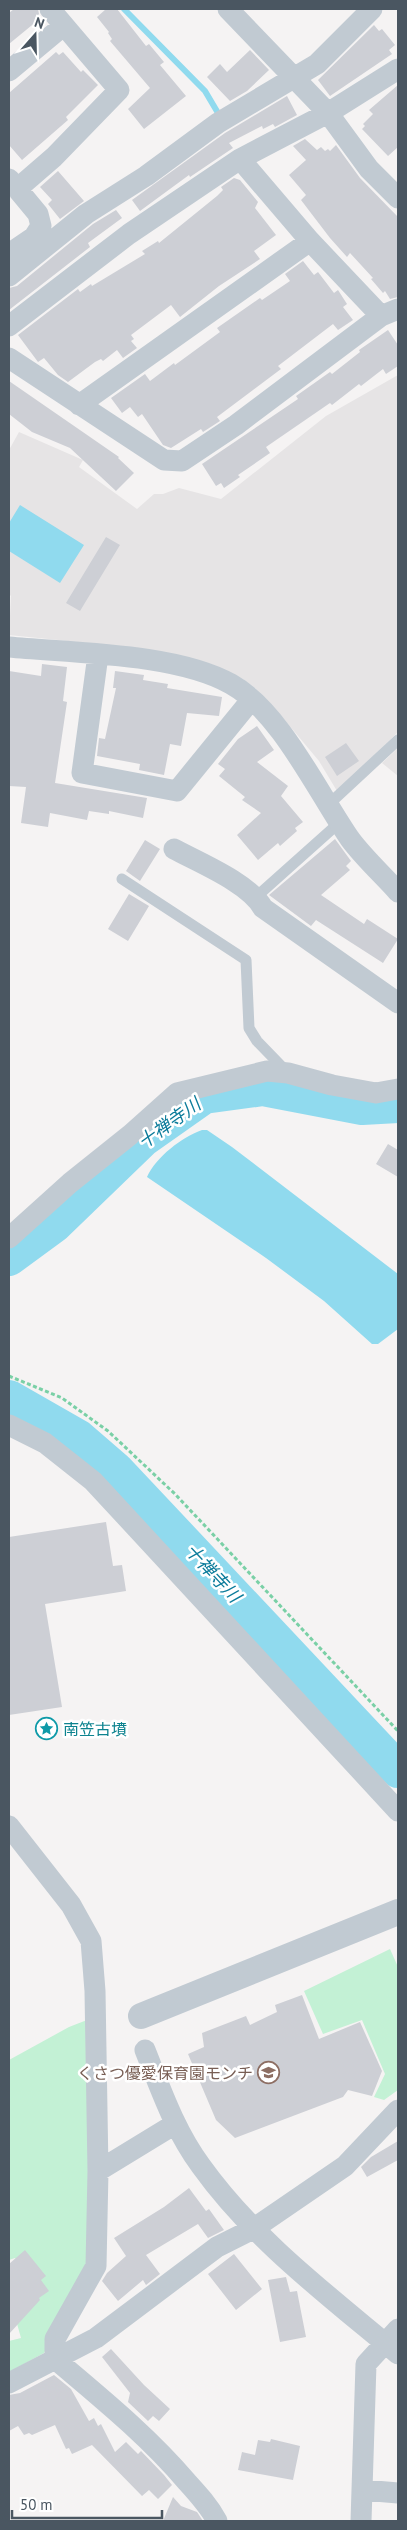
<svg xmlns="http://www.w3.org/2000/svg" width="407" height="2530" font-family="'PT Sans','Noto Sans JP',sans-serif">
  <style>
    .education { fill: #e6e4e5 }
    .green { fill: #c3f1d5 }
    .water { fill: #90daee }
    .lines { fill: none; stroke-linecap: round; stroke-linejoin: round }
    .stream { stroke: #90daee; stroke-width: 6 }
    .river { stroke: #90daee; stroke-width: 36 }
    .building { fill: #cdcfd5 }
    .path { stroke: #7ad0a6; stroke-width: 3; stroke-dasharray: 4 2.5; stroke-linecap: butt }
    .service { stroke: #c1cad2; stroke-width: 11 }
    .minor { stroke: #c1cad2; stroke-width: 21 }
    .tertiary { stroke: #c1cad2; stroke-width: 26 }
    .labels { text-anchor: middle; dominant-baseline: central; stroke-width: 5; stroke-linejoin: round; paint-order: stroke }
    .culture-label { font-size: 16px; fill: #0d838f; stroke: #fff; text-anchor: start }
    .education-label { font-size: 16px; fill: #785e54; stroke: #fff; text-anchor: end }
    .water-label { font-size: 18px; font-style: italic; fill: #0c7c9b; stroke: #fff }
  </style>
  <rect width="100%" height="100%" fill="#f5f3f3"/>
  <path class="education" d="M398 375V732L337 791 319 761 283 718 255 688 243 679 211 664 117 646 9 635 11 596 9 594V450L19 432 83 460 79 467 137 509 154 494H163L179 488 221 499 326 416Z
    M398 748V776L382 763Z"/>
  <path class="green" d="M390 1949 398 1967V2090L384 2100 374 2097 385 2074 362 2020 323 2034 304 1991Z
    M87 2020 93 2247 87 2270 44 2353 9 2372V2341L21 2338 14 2313 28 2268 15 2258 9 2260V2060L69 2027Z"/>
  <path class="water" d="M20 505 84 545 60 583 9 551V523Z
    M202 1130H207L232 1147 398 1274V1329L378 1344H372L324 1301 266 1258 147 1177C156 1157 182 1137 202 1130Z"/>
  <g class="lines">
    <path class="stream" d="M124 9 205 91 218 113"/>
    <path class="river" d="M9 1258 54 1225 143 1139 204 1096 263 1088 362 1107 398 1105
      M9 1398 79 1438 116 1470 398 1770"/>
  </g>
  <path class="building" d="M14 9H38L39 14 35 18 37 21 9 44V13Z
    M106 9H117L146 46 149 44 164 62 160 65 186 96 144 129 128 109 150 88 110 41 112 39 108 33 109 32 97 17Z
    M374 25 379 31 382 29 395 45 389 50 392 54 330 96 318 80Z
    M250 50 269 70 247 91 230 101 207 77 220 64 227 72Z
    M56 52 59 55 63 52 81 72 83 70 98 85 66 117 68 120 22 160 9 145V93Z
    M398 85V147L388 156 362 129 365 126 363 124 373 114 369 110Z
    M287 96 297 115 275 127 273 124 263 129 262 126 229 143 233 148 190 177 189 175 140 211 132 200 225 133Z
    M305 139 317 150 321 147 325 151 328 149 330 151 336 145 360 178 398 217V297L390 299 385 291 383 293 371 279 373 278 350 253 347 257 330 238 301 200 306 195 289 175 306 160 293 146Z
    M58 171 84 201 60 219 48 204 52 200 40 187Z
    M234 178 240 180 258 202 255 208 276 235 254 251 260 259 219 286 180 317 171 305 131 335 134 339 131 341 137 348 123 358 117 350 103 361 101 359 95 362 68 382 58 375 44 358 38 362 18 335 78 289 80 292 91 284 92 286 145 254 142 251 158 241 159 243 217 196 223 190 221 187Z
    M116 210 122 218 88 243 90 247 9 310V288L17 286 93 224Z
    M303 261 314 275 318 272 334 293 338 290 347 304 343 307 353 320 338 330 333 324 278 366 281 369 217 417 220 421 203 432 201 429 171 448 163 445 142 414 138 417 130 407 122 413 111 398 145 374 150 381 174 363 175 365 220 332 217 328 260 298 262 300 290 281 285 274Z
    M388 330 398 345V366L386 374 383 369 361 386 359 384 332 405 330 403 266 447 270 453 238 475 240 477 224 488 221 483 216 486 202 464 298 399 296 396 330 372 332 374 360 352 359 350Z
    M9 381 119 457 118 458 134 473 116 491 70 448 32 432 9 414Z
    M106 537 120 545 80 611 66 603Z
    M42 664 67 667 63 701 67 702 55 783 147 798 143 818 109 811V814L89 811 87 820 50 813 48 827 21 823 26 787 9 786V671L41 676Z
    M115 671 144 675 143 680 168 684 167 688 222 697 219 716 187 713 181 746 170 744 164 775 139 770 140 764 97 756 99 738 105 739 116 688H113Z
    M257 726 274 750 257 762 288 786 281 796 303 822 295 828 297 831 280 846 278 843 258 860 237 835 261 813 242 800 245 797 219 776 225 769 218 764 238 739Z
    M346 743 359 761 337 776 325 757Z
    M335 839 351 861 346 866 350 870 321 895 364 924 367 919 398 939 383 963 316 920 311 926 269 895Z
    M145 840 160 849 140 881 126 871Z
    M129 894 149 906 128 941 108 929Z
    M388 1144 398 1150V1177L376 1164Z
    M106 1522 113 1566 122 1565 126 1591 45 1604 62 1707 9 1715V1537Z
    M302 1995 319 2039 360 2022 382 2071 372 2096 348 2090 343 2097 235 2138 216 2120 188 2054 204 2047 202 2033 246 2016 250 2025 277 2012 275 2005Z
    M398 2141V2160L367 2177 361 2167 371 2157Z
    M189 2188 206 2211 209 2209 224 2230 208 2238 198 2224 146 2255 160 2274 146 2285 143 2280 118 2301 102 2281 107 2273 126 2256 114 2238 164 2207Z
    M25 2250 46 2276 41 2280 49 2291 39 2298 40 2300 9 2334V2264Z
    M234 2254 262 2289 236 2310 208 2274Z
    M286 2277 290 2292 297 2291 306 2337 280 2342 268 2280Z
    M111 2349 144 2385 170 2409 159 2421 153 2416 148 2421 128 2402 130 2393 102 2357Z
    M54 2375 71 2389 89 2421 94 2418 98 2426 101 2424 115 2452 126 2442 138 2454 141 2451 164 2475 172 2485 158 2499 149 2490 142 2496 92 2445 72 2454 69 2448 66 2449 55 2425 32 2435 29 2433 24 2435 18 2426 9 2431V2395L20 2393Z
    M271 2439 300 2446 293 2480 238 2470 242 2452 255 2455 258 2440 270 2442Z
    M173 2497 181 2506 197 2512 203 2521H163Z"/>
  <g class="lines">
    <path class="path" d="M9 1376 62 1398 108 1431 175 1494 398 1731"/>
    <path class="service" d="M328 805 398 740
      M122 879 246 960 249 1028 257 1041 287 1072
      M255 898 340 822"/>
    <path class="minor" d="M228 9 328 113 369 169 398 198
      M9 71 63 26
      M240 159 310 241 381 316
      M9 179 38 214 41 226 34 237 9 254
      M17 189 54 157 119 90 50 9
      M9 276 86 214 146 176 218 123 317 64 372 9
      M9 326 129 234 240 159 328 113 398 69
      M9 358 164 460 182 461 236 425 381 316 398 309
      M79 405 310 241
      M9 647C73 653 176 653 231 684 280 711 318 793 350 839 364 858 383 875 398 892
      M98 655 82 773 177 791 251 700
      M174 849C200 863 249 883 263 908L398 1003
      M9 1238 70 1183 130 1135 177 1093 267 1071 288 1073 332 1085 376 1093 398 1089
      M9 1425 45 1443 93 1481 398 1811
      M9 1826 71 1905 91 1941 95 1991 98 2171 96 2266 55 2339V2359C101 2398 148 2436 187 2482 198 2494 209 2506 217 2521
      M145 2050C161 2090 175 2131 201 2166 254 2240 329 2296 398 2354
      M98 2171 175 2124
      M9 2383 96 2338 217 2247 253 2229 345 2166 398 2110
      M363 2490 398 2493
      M361 2521 366 2364 398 2329"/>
    <path class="tertiary" d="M141 2016 398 1912"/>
  </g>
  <defs>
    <symbol id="sight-ring" viewBox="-11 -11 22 22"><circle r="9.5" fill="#fff" stroke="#0f9aa8" stroke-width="1.5"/><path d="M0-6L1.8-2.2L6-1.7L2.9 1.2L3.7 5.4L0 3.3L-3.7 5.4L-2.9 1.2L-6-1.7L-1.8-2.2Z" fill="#0f9aa8"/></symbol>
    <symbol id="school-ring" viewBox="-11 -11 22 22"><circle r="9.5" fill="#fff" stroke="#8d6e63" stroke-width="1.5"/><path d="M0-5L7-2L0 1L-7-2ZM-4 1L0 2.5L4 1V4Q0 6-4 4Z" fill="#8d6e63"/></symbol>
  </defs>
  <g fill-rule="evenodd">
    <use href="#sight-ring" x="34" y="1716" width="25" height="25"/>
    <use href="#school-ring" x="256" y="2060" width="25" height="25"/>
  </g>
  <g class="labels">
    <g class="culture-label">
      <text x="63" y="1729">南笠古墳</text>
    </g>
    <g class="education-label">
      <text x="253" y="2073">くさつ優愛保育園モンチ</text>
    </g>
    <g class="water-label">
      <text transform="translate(169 1123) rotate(-36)">十禅寺川</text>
      <text transform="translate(213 1573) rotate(47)">十禅寺川</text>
    </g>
  </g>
  <rect width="407" height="2530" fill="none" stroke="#4a5661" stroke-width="20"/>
  <g transform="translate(35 35) rotate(20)" stroke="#ffffff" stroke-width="4" paint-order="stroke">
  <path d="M0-4L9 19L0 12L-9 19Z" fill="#4a5661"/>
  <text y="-8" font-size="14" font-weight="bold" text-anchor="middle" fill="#4a5661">N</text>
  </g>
  <path d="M12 2510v8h150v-8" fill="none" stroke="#4a5661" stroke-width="2.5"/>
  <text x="20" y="2510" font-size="15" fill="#4a5661" stroke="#ffffff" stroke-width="4" paint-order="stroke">50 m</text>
</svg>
